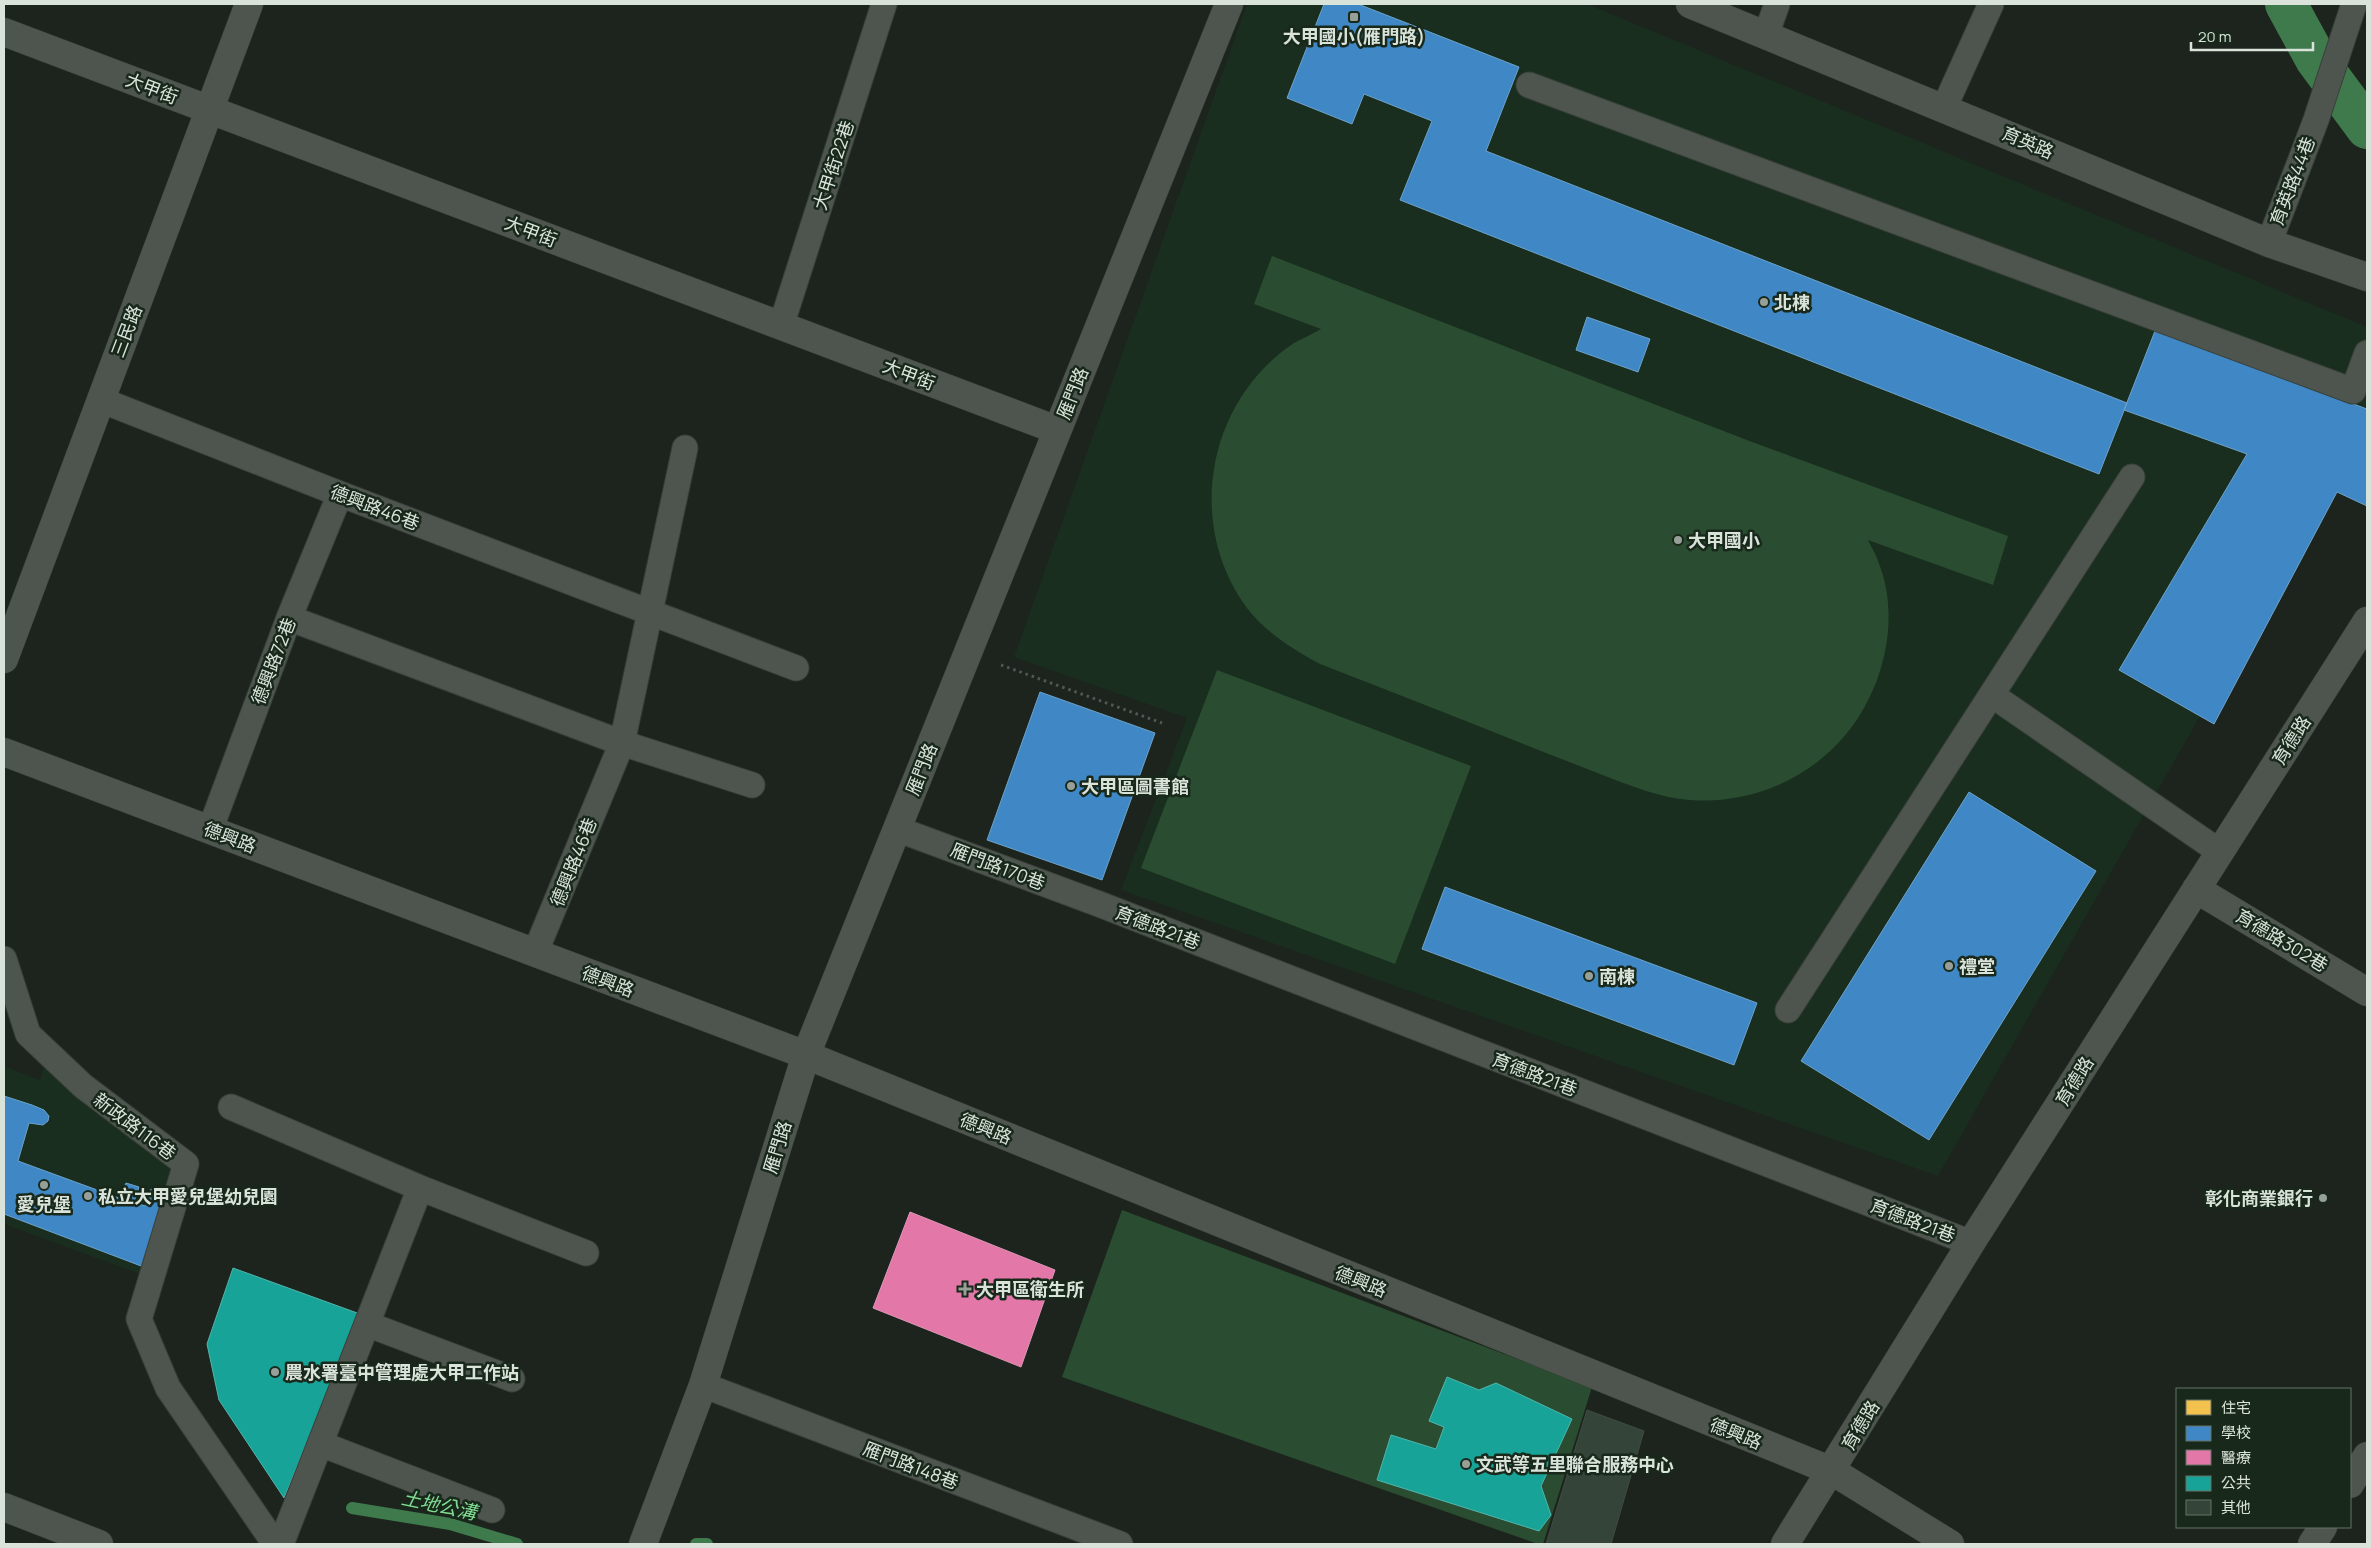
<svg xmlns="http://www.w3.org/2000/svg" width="2371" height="1548" font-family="Manrope,'Noto Sans TC',sans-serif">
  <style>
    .built { fill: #192e1e }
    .green { fill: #2a4d31 }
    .homes { fill: #f2c14e; stroke: #eacb78 }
    .schools { fill: #3f88c5; stroke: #6da3cb }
    .health { fill: #e377a8; stroke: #e097b7 }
    .public { fill: #17a398; stroke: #51b6ac }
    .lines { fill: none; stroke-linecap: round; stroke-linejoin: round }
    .stream { stroke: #3f7a4c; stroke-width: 12 }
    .canal { stroke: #3f7a4c; stroke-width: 42 }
    .building { fill: #344438; stroke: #424a44 }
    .lane-casing { stroke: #394039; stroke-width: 27 }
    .street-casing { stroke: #394039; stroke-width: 29 }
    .secondary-casing { stroke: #394039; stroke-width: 29 }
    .path { stroke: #525753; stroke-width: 3; stroke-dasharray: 2.5 4; stroke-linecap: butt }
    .lane { stroke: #4e554f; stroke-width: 25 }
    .street { stroke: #4e554f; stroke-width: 28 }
    .secondary { stroke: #4e554f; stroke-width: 28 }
    .poi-dot { fill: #97a098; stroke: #18281b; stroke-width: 2 }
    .labels { text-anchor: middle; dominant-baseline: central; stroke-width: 5; stroke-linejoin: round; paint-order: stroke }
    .poi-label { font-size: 18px; font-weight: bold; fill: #d9e3da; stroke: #18281b; text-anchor: start }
    .street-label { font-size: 18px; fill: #d9e3da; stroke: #18281b }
    .water-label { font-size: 19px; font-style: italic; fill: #81da93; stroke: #18281b }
  </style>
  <rect width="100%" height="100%" fill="#1c241d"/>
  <path class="built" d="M1247 4H1587L2367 327V423L1938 1176 1121 890 1187 718 1014 657Z
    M46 1062 181 1169 148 1277 4 1224V1066L40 1080Z"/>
  <path class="green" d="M1272 256 1752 442 2008 536 1993 585 1868 540C1871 547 1876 554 1878 561 1899 612 1887 673 1858 718 1821 774 1757 805 1690 800 1660 798 1629 785 1600 774 1572 763 1544 752 1516 741 1451 715 1385 689 1320 664 1293 649 1266 633 1247 608 1185 524 1207 401 1294 343 1303 338 1313 334 1321 329L1254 304Z
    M1217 670 1471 766 1395 964 1141 868Z
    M1122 1210 1592 1387 1543 1544H1538L1062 1377Z"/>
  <path class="homes" d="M236 1272 357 1317 315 1420 258 1396 281 1340 220 1317Z"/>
  <path class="schools" d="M1324 4H1358L1519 67 1486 151 2127 403 2099 474 1400 200 1432 121 1364 94 1352 124 1287 98Z
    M1587 317 1650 339 1638 372 1576 350Z
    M2155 331 2367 409V506L2337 492 2214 724 2119 670 2247 454 2124 410Z
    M1040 692 1155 733 1102 880 987 840Z
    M1969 792 2096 871 1929 1140 1801 1061Z
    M1445 887 1757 1003 1734 1065 1422 949Z
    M4 1096 32 1105 44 1110 49 1116 48 1121 43 1125 29 1123 18 1161 119 1198 126 1183 139 1187 134 1202 145 1206 151 1189 172 1194 149 1269 4 1214Z"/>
  <path class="health" d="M910 1212 1055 1270 1021 1367 873 1308Z"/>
  <path class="public" d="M233 1268 360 1314 284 1498 219 1400 207 1344Z
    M1447 1377 1479 1390 1496 1383 1572 1419 1541 1486 1551 1515 1539 1531 1377 1480 1391 1435 1436 1449 1444 1427 1429 1421Z"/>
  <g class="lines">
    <path class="stream" d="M352 1508 450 1524 517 1544
      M696 1544H707"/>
    <path class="canal" d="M2286 4 2316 59 2367 128"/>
  </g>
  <path class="building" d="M1587 1410 1644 1431 1611 1544H1546Z"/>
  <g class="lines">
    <defs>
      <path id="lane" d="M1766 35 1777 4
        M1529 85 2353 391 2367 353
        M1944 108 1991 4
        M2269 243 2316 120 2354 4
        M781 326 884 4
        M101 400 340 494 796 668
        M289 618 622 743 752 785
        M1992 695 2220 852
        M897 829 1099 904 1971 1243
        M210 830 289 618 340 494
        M535 953 622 743 685 448
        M4 959 28 1034 83 1086 186 1164 139 1319 168 1388 275 1544
        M1788 1010 2132 477
        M231 1107 420 1188 586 1253
        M367 1324 512 1379
        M703 1385 1120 1544
        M321 1444 492 1510
        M281 1544 420 1188"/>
      <path id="street" d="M1690 4 2269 243 2367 277
        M4 32 1057 430
        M4 659 249 4
        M4 752 806 1055 1832 1471 1950 1544
        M2196 889 2367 992
        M4 1507 99 1544
        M643 1544 703 1385 806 1055 1229 4
        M1785 1544 1971 1243 2367 621"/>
      <path id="secondary" d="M2350 1484 2367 1456
        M2312 1544 2323 1527"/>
    </defs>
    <use href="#lane" class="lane-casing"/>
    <use href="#street" class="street-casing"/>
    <use href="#secondary" class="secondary-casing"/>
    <path class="path" d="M1001 665 1162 723"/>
    <use href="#lane" class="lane"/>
    <use href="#street" class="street"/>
    <use href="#secondary" class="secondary"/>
  </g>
  <g class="poi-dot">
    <rect x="1349" y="12" width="10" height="10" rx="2.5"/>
    <circle cx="1764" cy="302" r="5"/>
    <circle cx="1678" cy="540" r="5"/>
    <circle cx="1071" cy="786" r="5"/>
    <circle cx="1949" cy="966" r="5"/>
    <circle cx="1589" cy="976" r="5"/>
    <circle cx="44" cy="1185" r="5"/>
    <circle cx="88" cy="1196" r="5"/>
    <circle cx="2323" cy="1198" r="5"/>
    <path d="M962.5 1281.5h5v5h5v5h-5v5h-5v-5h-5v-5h5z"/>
    <circle cx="275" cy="1372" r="5"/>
    <circle cx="1466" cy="1464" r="5"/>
  </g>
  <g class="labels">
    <g class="poi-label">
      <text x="1354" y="36" text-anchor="middle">大甲國小(雁門路)</text>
      <text x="1774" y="302">北棟</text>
      <text x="1688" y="540">大甲國小</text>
      <text x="1081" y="786">大甲區圖書館</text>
      <text x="1959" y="966">禮堂</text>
      <text x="1599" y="976">南棟</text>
      <text x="98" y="1196">私立大甲愛兒堡幼兒園</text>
      <text x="2313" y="1198" text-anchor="end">彰化商業銀行</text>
      <text x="44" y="1204" text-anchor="middle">愛兒堡</text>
      <text x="976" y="1289">大甲區衛生所</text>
      <text x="285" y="1372">農水署臺中管理處大甲工作站</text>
      <text x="1476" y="1464">文武等五里聯合服務中心</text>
    </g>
    <g class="street-label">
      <text transform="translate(152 88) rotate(21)">大甲街</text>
      <text transform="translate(2028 142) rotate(23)">育英路</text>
      <text transform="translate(833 165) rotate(-72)">大甲街22巷</text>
      <text transform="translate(2292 181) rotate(-69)">育英路44巷</text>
      <text transform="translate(531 231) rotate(21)">大甲街</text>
      <text transform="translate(126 331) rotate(-69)">三民路</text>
      <text transform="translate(909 374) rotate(21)">大甲街</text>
      <text transform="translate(1072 393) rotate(-68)">雁門路</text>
      <text transform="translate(375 507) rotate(21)">德興路46巷</text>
      <text transform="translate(273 661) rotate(-69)">德興路72巷</text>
      <text transform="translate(2291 740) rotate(-57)">育德路</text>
      <text transform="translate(921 769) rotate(-68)">雁門路</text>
      <text transform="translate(230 837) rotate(21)">德興路</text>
      <text transform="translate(573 862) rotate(-68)">德興路46巷</text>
      <text transform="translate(998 866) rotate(21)">雁門路170巷</text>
      <text transform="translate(1158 927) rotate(21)">育德路21巷</text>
      <text transform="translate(2282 940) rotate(31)">育德路302巷</text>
      <text transform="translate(608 981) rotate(21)">德興路</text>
      <text transform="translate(1535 1074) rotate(21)">育德路21巷</text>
      <text transform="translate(2074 1081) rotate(-58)">育德路</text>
      <text transform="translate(135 1126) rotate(37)">新政路116巷</text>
      <text transform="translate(986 1128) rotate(22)">德興路</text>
      <text transform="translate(777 1147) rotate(-73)">雁門路</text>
      <text transform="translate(1913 1220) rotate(21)">育德路21巷</text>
      <text transform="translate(1361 1281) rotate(22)">德興路</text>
      <text transform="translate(1860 1425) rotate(-59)">育德路</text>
      <text transform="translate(1736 1433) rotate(22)">德興路</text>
      <text transform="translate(911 1465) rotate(21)">雁門路148巷</text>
    </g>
    <g class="water-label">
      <text transform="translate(439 1505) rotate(12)">土地公溝</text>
    </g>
  </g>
  <rect width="2371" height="1548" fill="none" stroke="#d9e3da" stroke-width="10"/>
  <rect x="2176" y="1388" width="175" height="140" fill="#18281b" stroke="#657367"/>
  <rect x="2186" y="1400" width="25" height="15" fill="#f2c14e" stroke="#657367"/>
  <text x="2221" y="1413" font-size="15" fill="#d9e3da">住宅</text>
  <rect x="2186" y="1426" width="25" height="15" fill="#3f88c5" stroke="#657367"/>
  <text x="2221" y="1438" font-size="15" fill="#d9e3da">學校</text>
  <rect x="2186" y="1450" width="25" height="15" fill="#e377a8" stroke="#657367"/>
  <text x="2221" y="1463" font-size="15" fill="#d9e3da">醫療</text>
  <rect x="2186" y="1476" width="25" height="15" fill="#17a398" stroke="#657367"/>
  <text x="2221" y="1488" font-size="15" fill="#d9e3da">公共</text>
  <rect x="2186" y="1500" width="25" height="15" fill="#344438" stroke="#657367"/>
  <text x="2221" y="1513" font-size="15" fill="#d9e3da">其他</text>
  <path d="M2191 42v8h122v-8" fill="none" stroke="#d9e3da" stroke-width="2.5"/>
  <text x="2198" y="42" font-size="15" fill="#d9e3da" stroke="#18281b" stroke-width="4" paint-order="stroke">20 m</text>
</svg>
